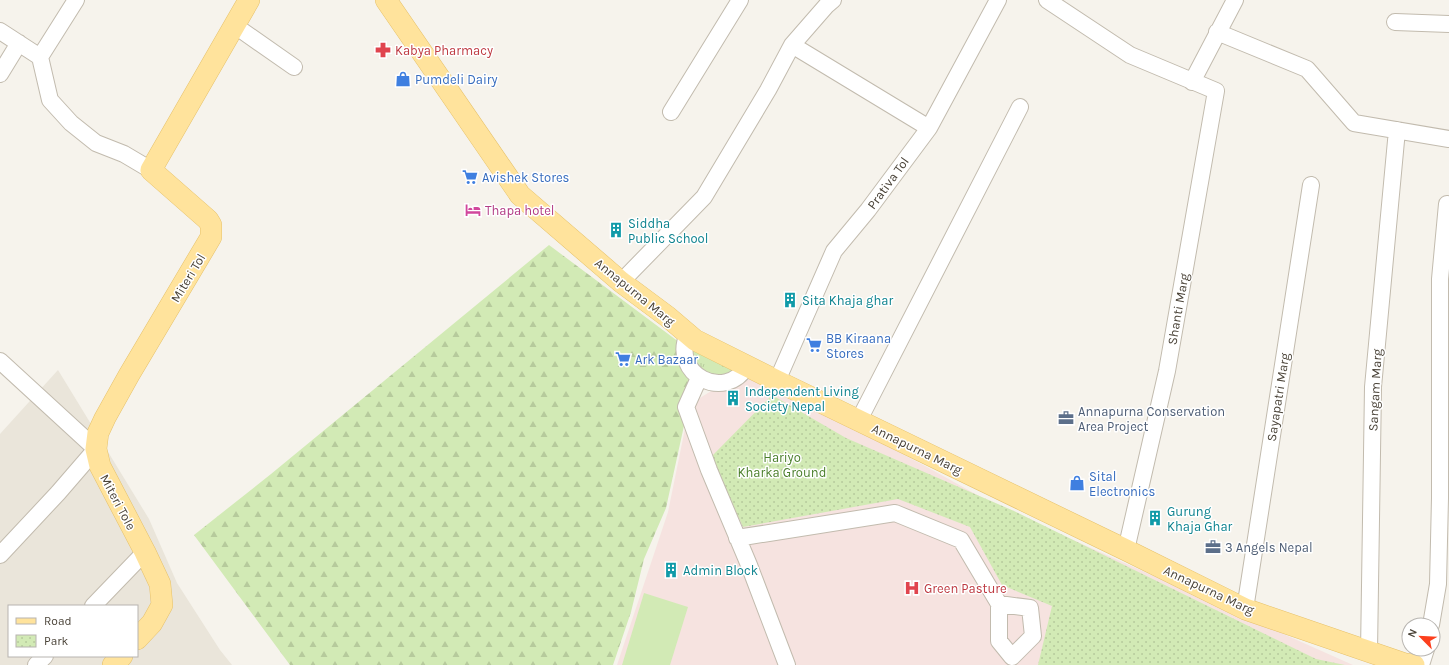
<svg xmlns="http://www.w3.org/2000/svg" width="1449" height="665" font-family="Karla,sans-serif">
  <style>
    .residential { fill: #eae5da; fill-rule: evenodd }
    .medical { fill: #f6e3e0 }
    .grass { fill: url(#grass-tufts) }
    .forest { fill: url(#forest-firs) }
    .park { fill: url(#park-dots) }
    .pitch { fill: #d2eab5 }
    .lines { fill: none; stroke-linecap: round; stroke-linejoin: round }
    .minor-casing { stroke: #c2bbae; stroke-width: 18 }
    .major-casing { stroke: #e6c16a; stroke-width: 22 }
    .minor { stroke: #fff; stroke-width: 16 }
    .major { stroke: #ffe39c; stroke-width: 21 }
    .labels { text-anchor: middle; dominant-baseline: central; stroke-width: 3; stroke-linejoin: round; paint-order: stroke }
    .health-label { font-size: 13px; fill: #be3a42; stroke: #fff; text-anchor: start }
    .shop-label { font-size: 13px; fill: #366cbe; stroke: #fff; text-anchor: start }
    .street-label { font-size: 13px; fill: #4b4439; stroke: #fff }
    .hotel-label { font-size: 13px; fill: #b23c85; stroke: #fff; text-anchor: start }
    .culture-label { font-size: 13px; fill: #0d838f; stroke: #fff; text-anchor: start }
    .service-label { font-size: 13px; fill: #4e5e75; stroke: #fff; text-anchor: start }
    .park-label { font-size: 13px; fill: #4a7f2a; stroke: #fff }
  </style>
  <defs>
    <pattern id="grass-tufts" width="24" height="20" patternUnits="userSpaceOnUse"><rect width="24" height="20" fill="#d2eab5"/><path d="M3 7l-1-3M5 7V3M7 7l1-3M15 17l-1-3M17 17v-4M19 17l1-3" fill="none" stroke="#b6ca9c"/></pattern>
    <pattern id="forest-firs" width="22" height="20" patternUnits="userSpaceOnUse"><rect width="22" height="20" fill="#d2eab5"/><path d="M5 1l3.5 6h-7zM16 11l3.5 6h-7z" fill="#b6ca9c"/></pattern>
    <pattern id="park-dots" width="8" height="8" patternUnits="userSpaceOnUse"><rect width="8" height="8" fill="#d2eab5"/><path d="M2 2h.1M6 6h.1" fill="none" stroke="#b6ca9c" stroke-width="1.8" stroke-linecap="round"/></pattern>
  </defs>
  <rect width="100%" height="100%" fill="#f6f3ec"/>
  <path class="residential" d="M58 370 149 519 177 583 220 650 232 665H0V434ZM9 606H137V656H9Z"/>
  <path class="medical" d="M744 371 927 467 997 506 1353 665H617L668 512 690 404Z"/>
  <path class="grass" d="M691 349 735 370 722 376 709 375 698 367Z"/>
  <path class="forest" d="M549 245 699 357 666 508 644 559 631 612 613 665H290L194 535 271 474Z"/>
  <path class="park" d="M772 395 846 438 1014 511 1316 659 1345 665H1038L1052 606 1002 585 970 527 898 499 743 527 711 457Z"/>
  <path class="pitch" d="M644 593 688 607 670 665H622Z"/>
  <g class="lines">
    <defs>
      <path id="minor" d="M1047 0 1130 55 1216 91 1167 371 1126 550
        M1395 22 1449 24
        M234 25 294 67
        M0 31 40 57 50 100 71 123 96 143 124 154 151 170
        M1217 32 1307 69 1354 123 1449 139
        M40 57 76 0
        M0 74 19 43
        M1192 82 1235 0
        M671 112 740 0
        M929 128 998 0
        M621 282 704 197 768 90 792 45 826 6 833 0
        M688 334C670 374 725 403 747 366
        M0 361 96 449 58 493 0 555
        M699 378 686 407 709 470 749 565 787 665
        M777 381 834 251 868 210 929 128 792 45
        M859 420 1020 107
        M737 538 895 513 961 540 999 604V641L1012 657 1033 636 1030 608 999 604
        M93 606 145 552
        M1245 609 1311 185
        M1431 625 1438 584 1440 498V279L1447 204
        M1369 652 1373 387 1397 130
        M36 665 45 656
        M1421 665 1426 649"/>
      <path id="major" d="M386 0 520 195 621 282 668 317 695 340 777 381 1126 550 1245 609 1405 664 1414 665
        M137 639 152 623 162 605 160 584 145 552 100 466 96 449 98 433 105 418 129 375 211 237V225L208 220 151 170 249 0
        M113 665 122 656"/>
    </defs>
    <use href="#minor" class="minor-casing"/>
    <use href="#major" class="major-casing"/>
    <use href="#minor" class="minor"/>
    <use href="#major" class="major"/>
  </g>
  <defs>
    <symbol id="pharmacy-bare" viewBox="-9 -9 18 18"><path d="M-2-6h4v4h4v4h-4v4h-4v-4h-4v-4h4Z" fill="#e0444e" stroke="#fff" stroke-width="2.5" paint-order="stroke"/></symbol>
    <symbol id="shop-bare" viewBox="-9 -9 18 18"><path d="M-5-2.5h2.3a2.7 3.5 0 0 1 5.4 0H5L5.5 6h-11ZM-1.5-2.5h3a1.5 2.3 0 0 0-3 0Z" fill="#3f7fe0" stroke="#fff" stroke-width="2.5" paint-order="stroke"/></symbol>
    <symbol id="supermarket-bare" viewBox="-9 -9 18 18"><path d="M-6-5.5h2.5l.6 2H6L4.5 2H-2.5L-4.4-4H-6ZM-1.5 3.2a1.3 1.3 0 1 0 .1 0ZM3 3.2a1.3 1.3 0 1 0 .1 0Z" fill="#3f7fe0" stroke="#fff" stroke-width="2.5" paint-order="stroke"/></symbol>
    <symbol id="hotel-bare" viewBox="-9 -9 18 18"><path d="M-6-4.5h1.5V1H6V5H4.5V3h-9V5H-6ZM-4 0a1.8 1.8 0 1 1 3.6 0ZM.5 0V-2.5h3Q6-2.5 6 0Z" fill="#d1479c" stroke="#fff" stroke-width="2.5" paint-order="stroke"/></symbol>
    <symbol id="building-bare" viewBox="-9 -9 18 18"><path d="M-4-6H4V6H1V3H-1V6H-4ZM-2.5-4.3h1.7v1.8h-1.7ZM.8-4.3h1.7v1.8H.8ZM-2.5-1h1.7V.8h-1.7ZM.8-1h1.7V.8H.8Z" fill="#0f9aa8" stroke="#fff" stroke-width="2.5" paint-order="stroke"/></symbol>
    <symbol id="office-bare" viewBox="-9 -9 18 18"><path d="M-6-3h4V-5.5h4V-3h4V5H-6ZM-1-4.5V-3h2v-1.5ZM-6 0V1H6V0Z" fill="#5c6f8a" stroke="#fff" stroke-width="2.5" paint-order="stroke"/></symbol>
    <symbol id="hospital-bare" viewBox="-9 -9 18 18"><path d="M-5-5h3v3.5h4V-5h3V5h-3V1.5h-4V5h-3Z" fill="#e0444e" stroke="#fff" stroke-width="2.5" paint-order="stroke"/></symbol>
  </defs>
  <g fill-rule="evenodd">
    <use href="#pharmacy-bare" x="372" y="39" width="22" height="22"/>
    <use href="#shop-bare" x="392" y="68" width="22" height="22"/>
    <use href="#supermarket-bare" x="459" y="166" width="22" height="22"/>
    <use href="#hotel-bare" x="462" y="199" width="22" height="22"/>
    <use href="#building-bare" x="605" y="219" width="22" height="22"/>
    <use href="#building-bare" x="779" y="289" width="22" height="22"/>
    <use href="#supermarket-bare" x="803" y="334" width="22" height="22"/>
    <use href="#supermarket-bare" x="612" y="348" width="22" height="22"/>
    <use href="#building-bare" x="722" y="387" width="22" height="22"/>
    <use href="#office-bare" x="1055" y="407" width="22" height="22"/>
    <use href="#shop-bare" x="1066" y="472" width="22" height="22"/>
    <use href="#building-bare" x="1144" y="507" width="22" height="22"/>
    <use href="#office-bare" x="1202" y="536" width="22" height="22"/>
    <use href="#building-bare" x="660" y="559" width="22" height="22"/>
    <use href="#hospital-bare" x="901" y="577" width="22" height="22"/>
  </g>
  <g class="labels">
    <g class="health-label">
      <text x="395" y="50">Kabya Pharmacy</text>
      <text x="924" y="588">Green Pasture</text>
    </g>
    <g class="shop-label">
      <text x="415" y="79">Pumdeli Dairy</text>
      <text x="482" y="177">Avishek Stores</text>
      <text x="826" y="338">BB Kiraana<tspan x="826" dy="15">Stores</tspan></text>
      <text x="635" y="359">Ark Bazaar</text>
      <text x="1089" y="476">Sital<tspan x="1089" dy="15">Electronics</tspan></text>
    </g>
    <g class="street-label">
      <text transform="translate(888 183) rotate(-54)">Prativa Tol</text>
      <text transform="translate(188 278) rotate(-59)">Miteri Tol</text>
      <text transform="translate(635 292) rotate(39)">Annapurna Marg</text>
      <text transform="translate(1178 309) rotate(-80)">Shanti Marg</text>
      <text transform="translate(1375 390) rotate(-87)">Sangam Marg</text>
      <text transform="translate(1278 397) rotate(-81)">Sayapatri Marg</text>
      <text transform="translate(917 449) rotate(26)">Annapurna Marg</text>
      <text transform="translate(118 502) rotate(62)">Miteri Tole</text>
      <text transform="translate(1209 590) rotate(25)">Annapurna Marg</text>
    </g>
    <g class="hotel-label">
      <text x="485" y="210">Thapa hotel</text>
    </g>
    <g class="culture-label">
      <text x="628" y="223">Siddha<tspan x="628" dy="15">Public School</tspan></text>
      <text x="802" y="300">Sita Khaja ghar</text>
      <text x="745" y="391">Independent Living<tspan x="745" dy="15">Society Nepal</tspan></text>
      <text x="1167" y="511">Gurung<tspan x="1167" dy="15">Khaja Ghar</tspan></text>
      <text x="683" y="570">Admin Block</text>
    </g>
    <g class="service-label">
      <text x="1078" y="411">Annapurna Conservation<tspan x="1078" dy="15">Area Project</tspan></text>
      <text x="1225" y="547">3 Angels Nepal</text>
    </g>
    <g class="park-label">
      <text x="782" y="457">Hariyo<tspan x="782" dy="15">Kharka Ground</tspan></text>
    </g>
  </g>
  <rect x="8" y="605" width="130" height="52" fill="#ffffff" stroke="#b7b4b0"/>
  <rect x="16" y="618" width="20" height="6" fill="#ffe39c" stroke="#b7b4b0"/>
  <text x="44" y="625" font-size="12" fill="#4b4439">Road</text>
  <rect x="16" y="635" width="20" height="12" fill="url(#park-dots)" stroke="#b7b4b0"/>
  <text x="44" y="645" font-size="12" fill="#4b4439">Park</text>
  <g transform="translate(1421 637) rotate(294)"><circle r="19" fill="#ffffff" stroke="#b7b4b0"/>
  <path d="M0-3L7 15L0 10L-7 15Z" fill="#fc3f1d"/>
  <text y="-6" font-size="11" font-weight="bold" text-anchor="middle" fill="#4b4439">N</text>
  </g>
</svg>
